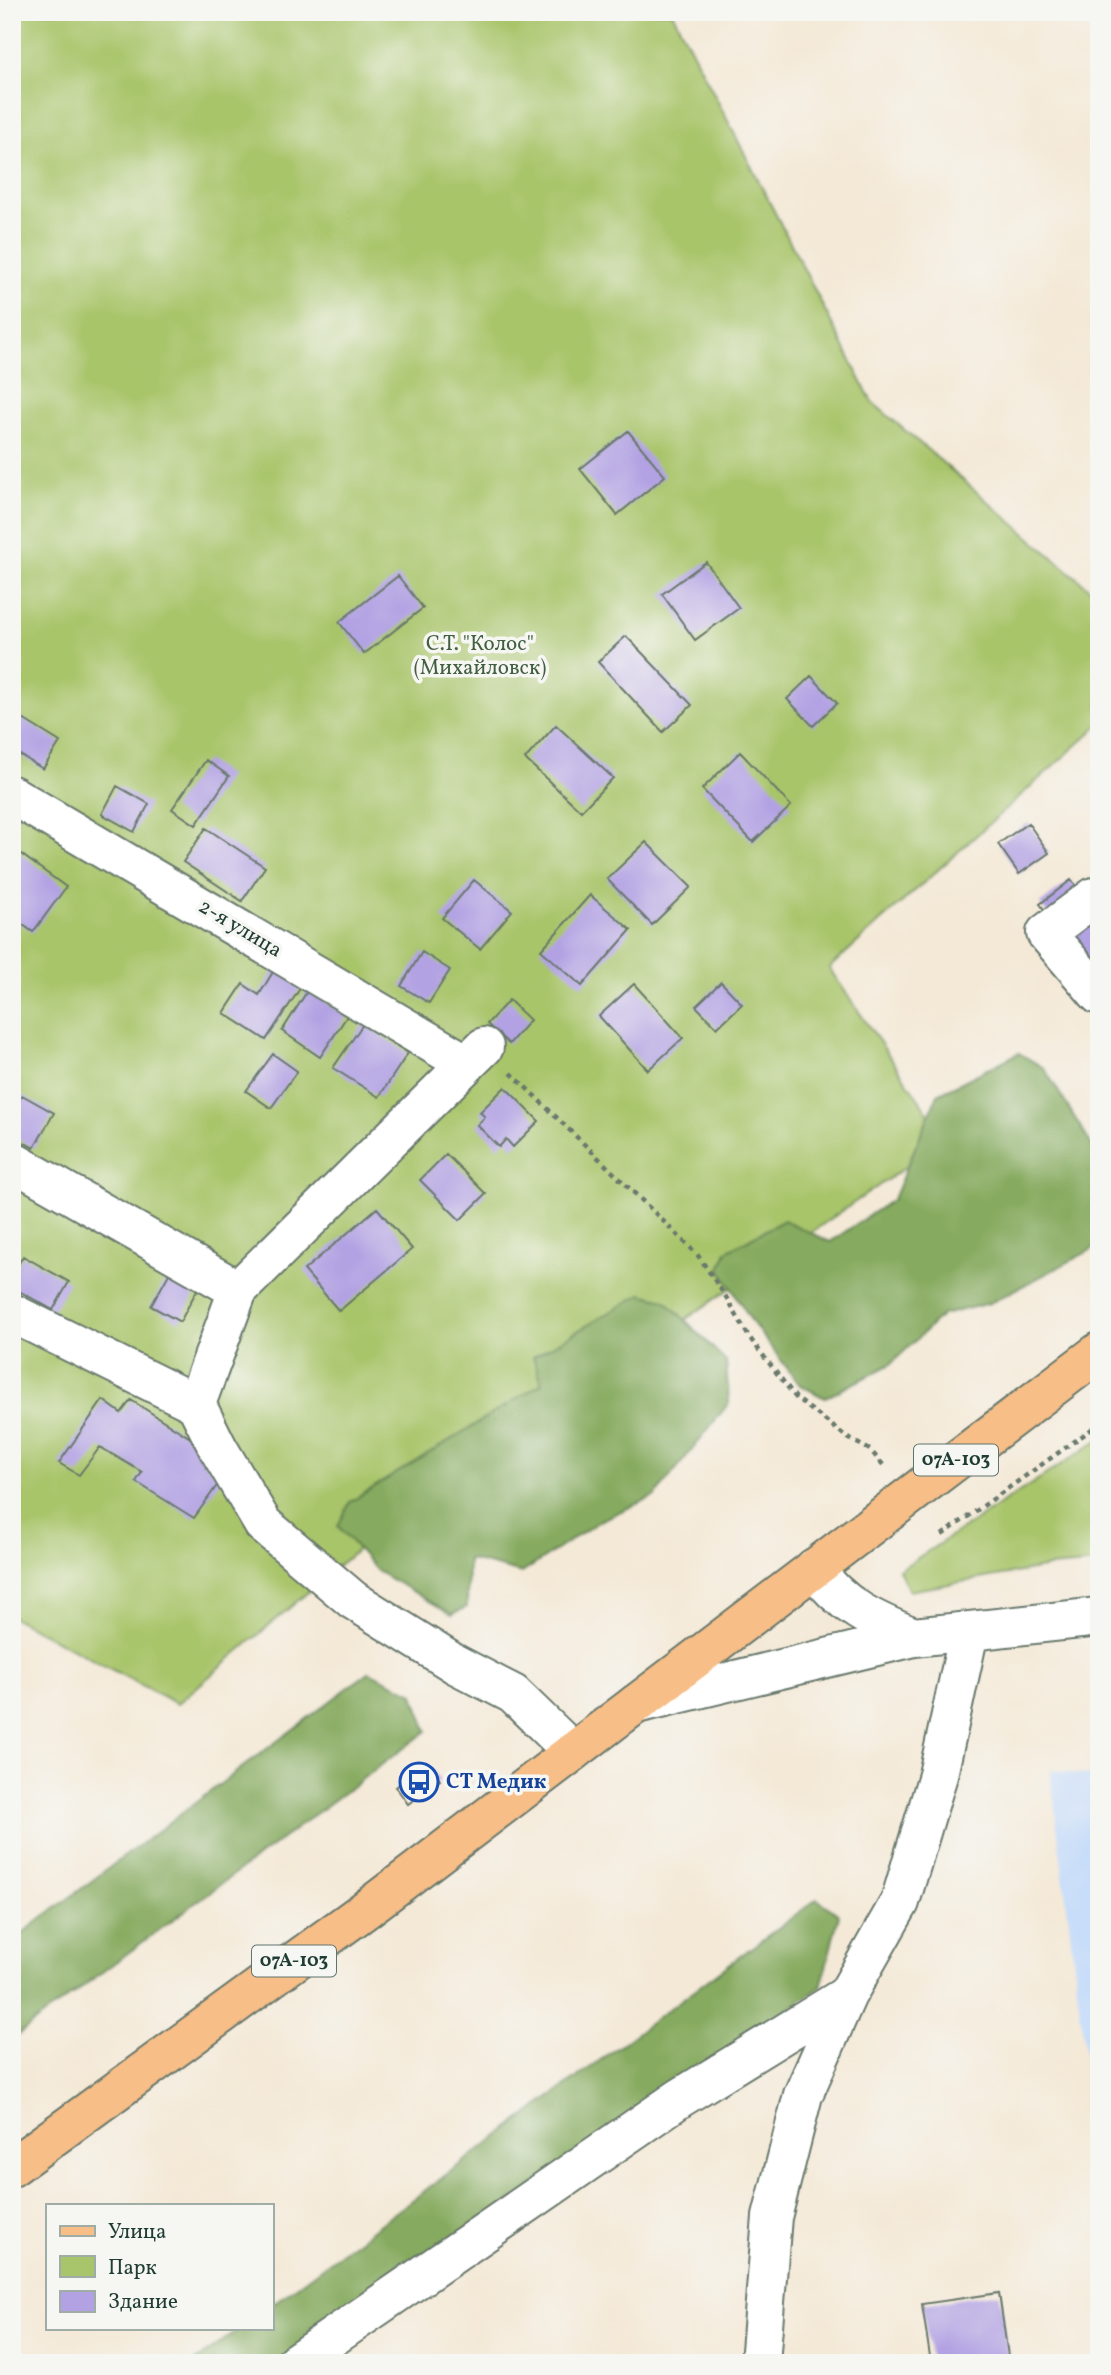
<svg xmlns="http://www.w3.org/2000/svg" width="1111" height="2375" font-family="Vollkorn,serif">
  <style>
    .built { fill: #c8ddf9 }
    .green { fill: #a9c56b; stroke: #648150; stroke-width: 2 }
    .forest { fill: #86aa5f; stroke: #52744a; stroke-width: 2 }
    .building { fill: #b2a2e3 }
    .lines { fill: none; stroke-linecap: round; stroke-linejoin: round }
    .minor-casing { stroke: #6a796d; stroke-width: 42 }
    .major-casing { stroke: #6a796d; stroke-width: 42 }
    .path { stroke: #6a796d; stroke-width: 4.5; stroke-dasharray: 5 5; stroke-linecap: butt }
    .minor { stroke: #fff; stroke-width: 38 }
    .major { stroke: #f7be87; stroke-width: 38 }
    .labels { text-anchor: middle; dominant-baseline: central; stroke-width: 7; stroke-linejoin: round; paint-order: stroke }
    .shield { fill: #f6f6f2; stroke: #60746d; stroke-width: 2 }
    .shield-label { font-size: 19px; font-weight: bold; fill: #1f3d34 }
    .park-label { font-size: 21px; fill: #425f42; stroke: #f6f6f2 }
    .street-label { font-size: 21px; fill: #1f3d34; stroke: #f6f6f2 }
    .transit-label { font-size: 21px; font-weight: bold; fill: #164399; stroke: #f6f6f2; text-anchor: start }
  </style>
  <rect width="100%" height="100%" fill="#f6f6f2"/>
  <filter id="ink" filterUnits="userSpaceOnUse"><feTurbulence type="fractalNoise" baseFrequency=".0143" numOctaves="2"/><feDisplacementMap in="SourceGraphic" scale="14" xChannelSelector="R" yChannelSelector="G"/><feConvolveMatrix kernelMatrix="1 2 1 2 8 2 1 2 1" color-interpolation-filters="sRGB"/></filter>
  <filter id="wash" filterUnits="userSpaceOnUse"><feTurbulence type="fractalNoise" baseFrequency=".00686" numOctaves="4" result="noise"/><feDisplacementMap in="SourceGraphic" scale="28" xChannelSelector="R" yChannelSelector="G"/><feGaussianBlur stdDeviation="1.57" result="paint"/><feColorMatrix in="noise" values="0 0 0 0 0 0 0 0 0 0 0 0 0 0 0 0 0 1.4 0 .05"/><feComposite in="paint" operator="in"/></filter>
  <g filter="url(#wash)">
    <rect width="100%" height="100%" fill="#f4e9d7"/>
    <path class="built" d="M1050 1770 1099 1777V2166Z"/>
    <path class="green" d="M12 12H672L872 402 1099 597V725L829 968 946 1139 377 1533 177 1704 12 1617Z
      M1099 1440V1563L1049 1567 909 1591 899 1570Z"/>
    <path class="forest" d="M1019 1053 1044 1068 1099 1157V1246L990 1303 942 1315 891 1364 825 1398 800 1385 752 1322 720 1269 727 1251 784 1220 830 1242 893 1199 938 1094Z
      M641 1294 665 1300 726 1361 729 1403 655 1496 601 1520 522 1573 468 1559 467 1607 452 1614 377 1571 338 1526 350 1502 542 1383 533 1357Z
      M369 1672 413 1693 427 1731 12 2039V1941Z
      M817 1899 839 1915 821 1987 277 2363H193L240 2328H271V2305Z"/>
    <g id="blocks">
      <path class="building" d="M628 431 665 476 617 515 580 469Z
        M706 562 739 608 695 640 662 594Z
        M398 576 423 608 364 654 339 622Z
        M626 636 692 705 663 732 598 662Z
        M811 676 837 703 813 726 787 699Z
        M18 716 60 742 43 769 12 750V726Z
        M556 725 613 778 581 811 525 759Z
        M740 752 791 806 753 842 702 789Z
        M206 760 229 776 196 825 172 809Z
        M117 786 149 804 134 832 102 814Z
        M1028 823 1049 853 1019 874 998 844Z
        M206 828 265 867 242 901 183 862Z
        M646 842 691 887 652 925 607 879Z
        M14 849 66 887 33 932 12 917V852Z
        M474 880 512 911 480 949 442 918Z
        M1071 880 1099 917V952L1085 963 1040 904Z
        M590 895 631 930 582 986 541 950Z
        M422 952 450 970 429 1003 401 986Z
        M276 967 303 984 266 1040 224 1013 243 984 259 995Z
        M721 982 742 1004 717 1028 696 1006Z
        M634 984 683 1038 648 1070 599 1016Z
        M308 990 347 1016 320 1057 282 1031Z
        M509 1000 530 1020 509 1044 487 1024Z
        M363 1024 408 1053 379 1097 333 1068Z
        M273 1054 297 1071 271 1108 246 1091Z
        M505 1087 539 1121 513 1147 506 1139 499 1147 477 1125 485 1117 480 1112Z
        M22 1095 54 1113 34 1148 12 1136V1112Z
        M446 1154 486 1194 460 1220 420 1180Z
        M377 1208 412 1249 339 1311 304 1270Z
        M23 1256 69 1282 53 1310 12 1287V1275Z
        M170 1272 198 1288 180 1322 151 1306Z
        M103 1400 121 1413 131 1400 195 1441 205 1464 223 1477 194 1518 136 1482 142 1472 100 1447 79 1475 59 1463Z
        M426 1763 440 1780 408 1804 396 1787Z
        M999 2293 1009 2363H931L922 2304Z"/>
    </g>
  </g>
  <g filter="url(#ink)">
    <use href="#blocks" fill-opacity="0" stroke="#6a796d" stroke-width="2"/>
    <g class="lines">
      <defs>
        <path id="minor" d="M12 795 467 1064
          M1099 904 1094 897 1046 933 1099 995
          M484 1047 238 1290 196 1404 218 1448 263 1524 353 1600 455 1664 513 1694 573 1752
          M12 1161 238 1290
          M12 1313 196 1404
          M814 1568C841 1606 872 1620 914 1637
          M636 1704 914 1637 1099 1617
          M295 2363 680 2098 847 1995 900 1902 938 1775 969 1632
          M760 2363 772 2217 803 2095 847 1995"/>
        <path id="major" d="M12 2167 365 1910 1099 1352"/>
      </defs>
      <use href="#minor" class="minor-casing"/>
      <use href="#major" class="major-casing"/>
      <path class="path" d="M511 1073 697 1254 726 1297 749 1337 796 1398 848 1438 870 1450 885 1467
        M942 1535 1099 1424"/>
      <use href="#minor" class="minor"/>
      <use href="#major" class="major"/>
    </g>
  </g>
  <defs>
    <symbol id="bus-ring" viewBox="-11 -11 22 22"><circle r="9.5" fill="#f6f6f2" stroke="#1a4fb4" stroke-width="1.5"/><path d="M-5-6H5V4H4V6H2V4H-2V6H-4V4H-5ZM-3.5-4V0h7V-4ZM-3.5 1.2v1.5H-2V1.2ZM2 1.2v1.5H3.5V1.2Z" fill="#1a4fb4"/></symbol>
  </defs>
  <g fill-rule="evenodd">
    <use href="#bus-ring" x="397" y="1760" width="44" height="44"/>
  </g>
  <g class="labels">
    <g class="shield">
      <rect x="914" y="1444.5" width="84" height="31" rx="5"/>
      <rect x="252" y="1945.5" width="84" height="31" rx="5"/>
    </g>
    <g class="shield-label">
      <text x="956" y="1460">07А-103</text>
      <text x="294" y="1961">07А-103</text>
    </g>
    <g class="park-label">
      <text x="480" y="644">С.Т. "Колос"<tspan x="480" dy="24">(Михайловск)</tspan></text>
    </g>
    <g class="street-label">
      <text transform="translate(240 929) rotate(31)">2-я улица</text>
    </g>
    <g class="transit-label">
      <text x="446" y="1782">СТ Медик</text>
    </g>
  </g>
  <rect width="1111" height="2375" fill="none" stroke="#f6f6f2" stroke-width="42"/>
  <rect x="46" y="2204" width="228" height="126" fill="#f6f6f2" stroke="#a0aca6" stroke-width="2"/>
  <rect x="60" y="2226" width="35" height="10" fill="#f7be87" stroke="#a0aca6" stroke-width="2"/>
  <text x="108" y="2238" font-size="21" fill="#1f3d34">Улица</text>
  <rect x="60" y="2256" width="35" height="21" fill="#a9c56b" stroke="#a0aca6" stroke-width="2"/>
  <text x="108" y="2274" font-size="21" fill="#1f3d34">Парк</text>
  <rect x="60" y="2291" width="35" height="21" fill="#b2a2e3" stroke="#a0aca6" stroke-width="2"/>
  <text x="108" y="2308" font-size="21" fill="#1f3d34">Здание</text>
</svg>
